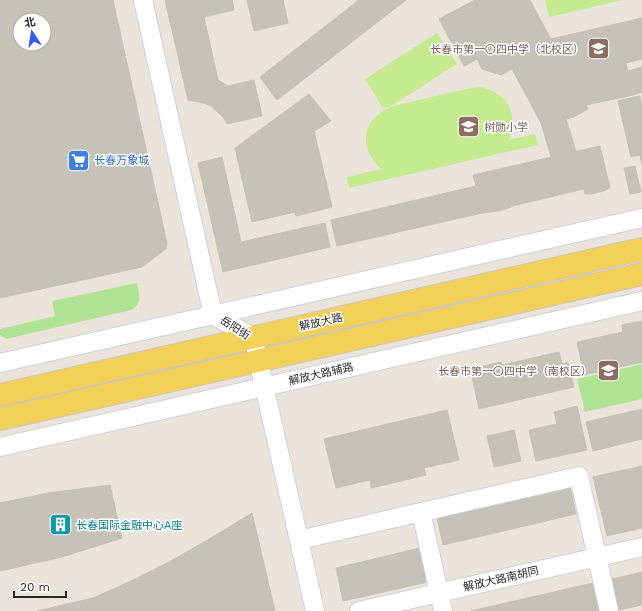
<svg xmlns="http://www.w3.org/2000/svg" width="642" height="611" font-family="'Work Sans','Noto Sans SC',sans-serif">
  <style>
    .green { fill: #afe494 }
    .pitch { fill: #c4ec8f }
    .building { fill: #c6c2b8; stroke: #c7c0b3; fill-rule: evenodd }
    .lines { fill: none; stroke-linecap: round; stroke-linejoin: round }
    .minor-casing { stroke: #cfd2e2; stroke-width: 20 }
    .major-casing { stroke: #c7c7c7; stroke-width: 24 }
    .minor { stroke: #fff; stroke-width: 18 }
    .major { stroke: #f3d057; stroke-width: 22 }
    .labels { text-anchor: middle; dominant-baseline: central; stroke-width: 3; stroke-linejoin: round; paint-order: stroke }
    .education-label { font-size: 11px; fill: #785e54; stroke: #fff; text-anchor: end }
    .shop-label { font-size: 11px; fill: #366cbe; stroke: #fff; text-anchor: start }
    .street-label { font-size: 11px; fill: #282828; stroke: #fff }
    .culture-label { font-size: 11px; fill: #0d838f; stroke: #fff; text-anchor: start }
  </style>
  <rect width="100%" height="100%" fill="#ebe4da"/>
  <path class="green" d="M137 283C139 293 143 304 131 310L6 339 0 335V329L55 316 52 301Z
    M642 364V399L585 412 577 379Z"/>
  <path class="pitch" d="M545 0H623L549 17Z
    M437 33 457 64 391 106 383 108 365 79Z
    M480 87C509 93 518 113 509 140L535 134 538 145 349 188 347 177 381 169C357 146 362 118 393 106L470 88Z"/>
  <path class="building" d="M0 0H113L167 243 166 249 142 267 0 298ZM20 20H44V44H20Z
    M165 0H232L234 10 204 17 218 80 228 86 254 80 262 116 227 124 223 117 211 106 204 103 188 100Z
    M247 0H283L288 23 254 31Z
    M359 0H406L277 100 260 77Z
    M475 0H530L588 109 574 117 566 119 576 151 551 157 541 123 512 69 501 75 482 69 477 59 464 66 439 19Z
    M642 18V59L626 63 633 95 586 105 551 39Z
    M642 67V92L633 95 628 71Z
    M309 94 331 121 314 131 332 207 296 216 295 212 252 222 235 148Z
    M640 96 642 107V165L640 155 631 157 618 101Z
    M600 146 610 188 604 191 591 194H585L584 189 516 205 500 211 482 213 337 246 331 220 476 186 473 175Z
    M222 157 241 242 325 223 330 247 223 272 198 163Z
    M635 166 641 192 630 194 624 168Z
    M642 321V362L584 375 577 342 623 332 622 325Z
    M559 352 562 364 568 362 574 387 479 409 471 372 481 370 480 367 501 362 502 365Z
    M577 406 587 450 536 461 529 430 557 424 554 412Z
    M642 409V439L593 451 586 422Z
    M447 410 459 460 424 468 426 475 371 488 370 480 336 488 324 439Z
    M514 430 521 461 494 467 487 436Z
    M642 466V528L607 536 593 477Z
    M569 482 576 514 443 545 436 513Z
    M110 485 122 538 62 557 0 571V503L48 493Z
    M252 513 275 611H37L93 598 131 581 169 562 211 538Z
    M420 548 428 582 343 601 336 568Z
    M642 572V605L619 610 612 579Z
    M593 583 599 611H471Z"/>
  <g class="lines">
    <defs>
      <path id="minor" d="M143 0 213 315 253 337 315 611
        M0 363 642 218
        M0 447 642 301
        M421 512 443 611
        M299 540 579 476 609 611
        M359 611 642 547"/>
      <path id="major" d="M0 395 642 249
        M0 419 642 274"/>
    </defs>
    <use href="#minor" class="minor-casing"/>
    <use href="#major" class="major-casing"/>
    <use href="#minor" class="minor"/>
    <use href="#major" class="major"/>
  </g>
  <defs>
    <symbol id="school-square" viewBox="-11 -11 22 22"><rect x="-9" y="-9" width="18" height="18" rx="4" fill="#8d6e63" stroke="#fff"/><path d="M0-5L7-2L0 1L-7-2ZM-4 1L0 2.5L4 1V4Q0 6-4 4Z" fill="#fff"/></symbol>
    <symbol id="supermarket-square" viewBox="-11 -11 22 22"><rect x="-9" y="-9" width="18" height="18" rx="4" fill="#3f7fe0" stroke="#fff"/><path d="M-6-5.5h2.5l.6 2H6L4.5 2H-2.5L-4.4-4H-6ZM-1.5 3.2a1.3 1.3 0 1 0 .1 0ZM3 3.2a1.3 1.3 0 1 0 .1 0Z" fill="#fff"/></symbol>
    <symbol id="building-square" viewBox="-11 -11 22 22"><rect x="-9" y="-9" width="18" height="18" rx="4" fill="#0f9aa8" stroke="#fff"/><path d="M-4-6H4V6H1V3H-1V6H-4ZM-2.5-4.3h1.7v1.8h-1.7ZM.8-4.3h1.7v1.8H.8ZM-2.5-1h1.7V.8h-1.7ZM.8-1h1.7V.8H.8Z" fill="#fff"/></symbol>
  </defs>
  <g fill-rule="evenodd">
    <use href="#school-square" x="586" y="36" width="25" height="25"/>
    <use href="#school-square" x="456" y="114" width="25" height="25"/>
    <use href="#supermarket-square" x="66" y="148" width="25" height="25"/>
    <use href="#school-square" x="596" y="358" width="25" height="25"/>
    <use href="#building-square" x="48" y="512" width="25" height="25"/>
  </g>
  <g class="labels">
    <g class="education-label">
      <text x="584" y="49">长春市第一〇四中学（北校区）</text>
      <text x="484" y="127" text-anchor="start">树勋小学</text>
      <text x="592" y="371">长春市第一〇四中学（南校区）</text>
    </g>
    <g class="shop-label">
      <text x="94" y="160">长春万象城</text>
    </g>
    <g class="street-label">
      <text transform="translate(321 322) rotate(-13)">解放大路</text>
      <text transform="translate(235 328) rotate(32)">岳阳街</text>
      <text transform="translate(321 374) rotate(-13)">解放大路辅路</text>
      <text transform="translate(501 579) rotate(-13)">解放大路南胡同</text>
    </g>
    <g class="culture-label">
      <text x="76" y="525">长春国际金融中心A座</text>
    </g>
  </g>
  <g transform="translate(32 32) rotate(348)"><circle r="19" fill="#ffffff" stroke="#a9a9a9"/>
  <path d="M0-3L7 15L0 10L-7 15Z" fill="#3458fe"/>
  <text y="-6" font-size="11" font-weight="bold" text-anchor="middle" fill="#282828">北</text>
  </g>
  <path d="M14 591v6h52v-6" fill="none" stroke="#282828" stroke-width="2"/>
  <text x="20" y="591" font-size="12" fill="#282828" stroke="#ffffff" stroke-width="3" paint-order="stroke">20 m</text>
</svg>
